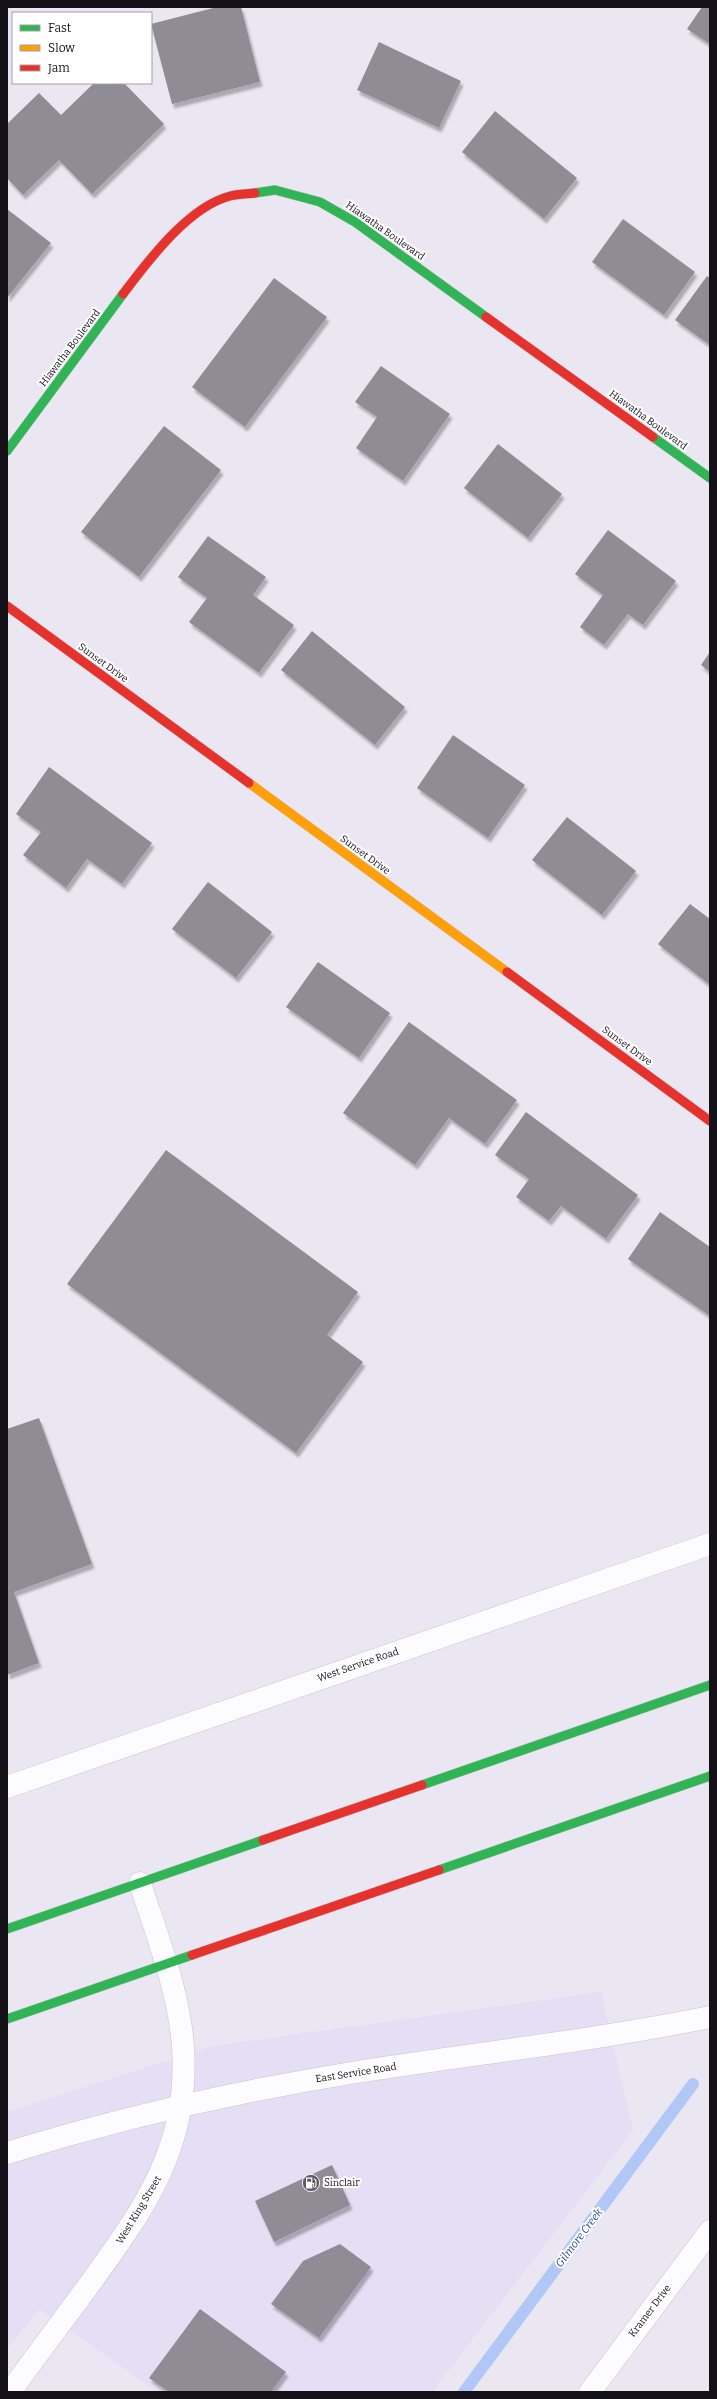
<svg xmlns="http://www.w3.org/2000/svg" width="717" height="2399" font-family="Bitter,serif">
  <style>
    .built { fill: #e5def4 }
    .lines { fill: none; stroke-linecap: round; stroke-linejoin: round }
    .stream { stroke: #b1c7f6; stroke-width: 12 }
    .building { fill: #8f8c96; filter: url(#shadow) }
    .street-casing { stroke: #c7c4cd; stroke-width: 23 }
    .fast-casing { stroke: #c7c4cd; stroke-width: 10 }
    .slow-casing { stroke: #c7c4cd; stroke-width: 10 }
    .jam-casing { stroke: #c7c4cd; stroke-width: 10 }
    .street { stroke: #fcfbfd; stroke-width: 22 }
    .fast { stroke: #30b455; stroke-width: 9 }
    .slow { stroke: #ff9f0a; stroke-width: 9 }
    .jam { stroke: #e5322d; stroke-width: 9 }
    .labels { text-anchor: middle; dominant-baseline: central; stroke-width: 4; stroke-linejoin: round; paint-order: stroke }
    .street-label { font-size: 10px; fill: #131018; stroke: #fff }
    .poi-label { font-size: 10px; fill: #131018; stroke: #fff; text-anchor: start }
    .water-label { font-size: 11px; font-style: italic; fill: #254992; stroke: #fff }
  </style>
  <defs>
    <filter id="shadow"><feDropShadow dx="2.5" dy="4.5" stdDeviation="1" flood-color="#0004"/></filter>
  </defs>
  <rect width="100%" height="100%" fill="#eae6f2"/>
  <path class="built" d="M601 1992 633 2130 432 2392H158L39 2309 7 2349V2112L213 2046Z"/>
  <g class="lines">
    <path class="stream" d="M464 2392 693 2084"/>
  </g>
  <path class="building" d="M217 7H241L260 82 172 104 151 24Z
    M702 7H710V44L687 29Z
    M379 42 461 81 439 128 357 90Z
    M94 83H124L164 124 92 194 59 160 23 195 7 178V124L39 93 61 115Z
    M495 111 577 178 544 219 462 152Z
    M7 209 51 243 7 298Z
    M623 219 695 272 664 315 592 262Z
    M707 276 710 278V345L675 320Z
    M274 278 327 317 245 427 192 387Z
    M381 366 450 414 403 481 356 448 377 417 355 402Z
    M164 426 221 470 139 577 81 532Z
    M498 444 562 494 528 538 464 488Z
    M608 530 676 581 643 625 628 614 604 645 580 627 603 595 575 574Z
    M208 536 266 577 253 595 294 625 259 673 189 622 207 598 178 577Z
    M312 631 405 707 375 745 281 670Z
    M710 652V672L701 665Z
    M453 735 525 785 488 838 417 788Z
    M49 767 152 843 122 884 87 859 66 888 23 855 41 832 16 814Z
    M567 817 636 871 602 915 532 860Z
    M208 882 272 932 236 978 172 929Z
    M690 904 710 919V985L658 944Z
    M318 962 390 1013 359 1058 286 1007Z
    M409 1022 517 1100 485 1144 449 1118 415 1165 343 1113Z
    M526 1112 638 1195 606 1239 561 1206 549 1221 516 1197 529 1179 495 1155Z
    M166 1150 358 1292 327 1335 363 1362 296 1453 67 1284Z
    M660 1212 710 1247V1316L628 1259Z
    M39 1418 92 1564 14 1592 39 1663 7 1675V1429Z
    M332 2165 350 2205 274 2242 255 2201Z
    M340 2244 371 2267 319 2338 271 2304 303 2261Z
    M200 2309 286 2372 271 2392H169L149 2378Z"/>
  <g class="lines">
    <defs>
      <path id="street" d="M7 1787 710 1544
        M7 2153C120 2118 234 2092 351 2073 470 2054 591 2041 710 2017
        M10 2392C36 2356 63 2320 89 2285 144 2209 190 2146 183 2047 179 1991 157 1936 140 1883
        M590 2392 710 2231"/>
      <path id="fast" d="M255 193 275 190 320 202 355 222 486 317
        M653 437 710 478
        M7 451 123 294
        M422 1785 710 1685
        M439 1870 710 1776
        M7 1929 263 1840
        M7 2019 192 1955"/>
      <path id="slow" d="M249 783 507 972"/>
      <path id="jam" d="M123 294C148 261 188 207 230 196 238 194 247 194 255 193
        M486 317 653 437
        M7 606 249 783
        M507 972 710 1121
        M263 1840 422 1785
        M192 1955 439 1870"/>
    </defs>
    <use href="#street" class="street-casing"/>
    <use href="#fast" class="fast-casing"/>
    <use href="#slow" class="slow-casing"/>
    <use href="#jam" class="jam-casing"/>
    <use href="#street" class="street"/>
    <use href="#fast" class="fast"/>
    <use href="#slow" class="slow"/>
    <use href="#jam" class="jam"/>
  </g>
  <defs>
    <symbol id="fuel-disc" viewBox="-11 -11 22 22"><circle r="9.5" fill="#5e5b64" stroke="#fff"/><path d="M-5.5-6h7V0h2V4h1.3V-2.5L3-4.5l.8-.8L6-3V5H2.5V1h-1V6h-7ZM-4.2-4.7v3.2H.2V-4.7Z" fill="#fff"/></symbol>
  </defs>
  <g fill-rule="evenodd">
    <use href="#fuel-disc" x="301" y="2173" width="20" height="20"/>
  </g>
  <g class="labels">
    <g class="street-label">
      <text transform="translate(385 231) rotate(35)">Hiawatha Boulevard</text>
      <text transform="translate(70 348) rotate(-53)">Hiawatha Boulevard</text>
      <text transform="translate(648 420) rotate(36)">Hiawatha Boulevard</text>
      <text transform="translate(103 663) rotate(36)">Sunset Drive</text>
      <text transform="translate(365 855) rotate(36)">Sunset Drive</text>
      <text transform="translate(627 1046) rotate(36)">Sunset Drive</text>
      <text transform="translate(358 1665) rotate(-19)">West Service Road</text>
      <text transform="translate(356 2073) rotate(-9)">East Service Road</text>
      <text transform="translate(139 2210) rotate(-59)">West King Street</text>
      <text transform="translate(650 2311) rotate(-53)">Kramer Drive</text>
    </g>
    <g class="poi-label">
      <text x="324" y="2183">Sinclair</text>
    </g>
    <g class="water-label">
      <text transform="translate(579 2238) rotate(-53)">Gilmore Creek</text>
    </g>
  </g>
  <rect width="717" height="2399" fill="none" stroke="#131018" stroke-width="16"/>
  <rect x="12" y="12" width="140" height="72" fill="#ffffff" stroke="#a19fa3"/>
  <rect x="20" y="25" width="20" height="6" fill="#30b455" stroke="#a19fa3"/>
  <text x="48" y="32" font-size="12" fill="#131018">Fast</text>
  <rect x="20" y="45" width="20" height="6" fill="#ff9f0a" stroke="#a19fa3"/>
  <text x="48" y="52" font-size="12" fill="#131018">Slow</text>
  <rect x="20" y="65" width="20" height="6" fill="#e5322d" stroke="#a19fa3"/>
  <text x="48" y="72" font-size="12" fill="#131018">Jam</text>
</svg>
